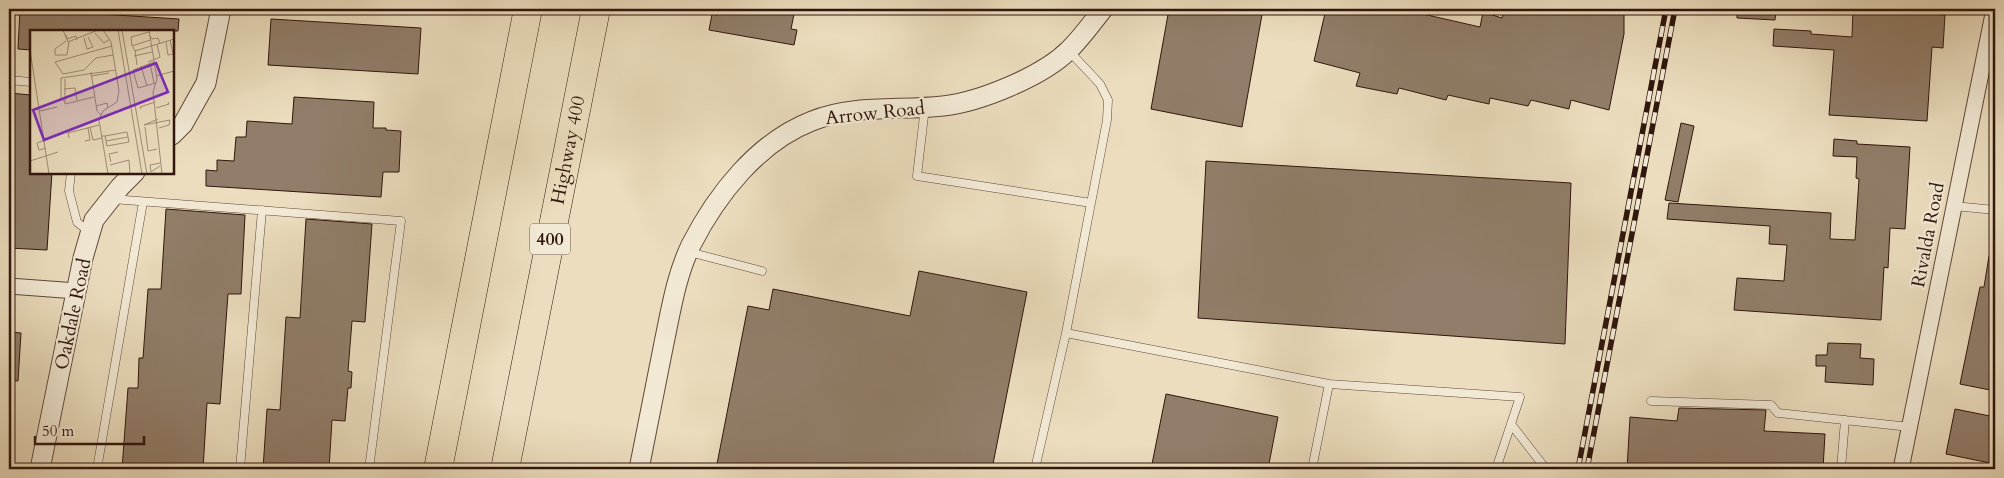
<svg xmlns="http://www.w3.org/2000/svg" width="2004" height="478" font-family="Cardo,serif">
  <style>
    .building { fill: #917d69; stroke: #30160c }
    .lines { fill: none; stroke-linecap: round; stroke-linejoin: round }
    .service-casing { stroke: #5f4838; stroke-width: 9 }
    .minor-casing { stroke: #5f4838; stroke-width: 17 }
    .tertiary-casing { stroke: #5f4838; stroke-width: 21 }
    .motorway-casing { stroke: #30160c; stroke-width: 29 }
    .service { stroke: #f2e9d5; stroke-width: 8 }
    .minor { stroke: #f2e9d5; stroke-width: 15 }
    .tertiary { stroke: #f2e9d5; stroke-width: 19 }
    .motorway { stroke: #ebddbe; stroke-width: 28 }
    .rail-casing { stroke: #30160c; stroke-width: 5.5 }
    .rail { stroke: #f2e9d5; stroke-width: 4; stroke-dasharray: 11; stroke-linecap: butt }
    .labels { text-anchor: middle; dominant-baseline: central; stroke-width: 4.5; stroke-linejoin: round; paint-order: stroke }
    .shield { fill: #f2e9d5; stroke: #6a5548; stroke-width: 1 }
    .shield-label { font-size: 18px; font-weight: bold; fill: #30160c }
    .street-label { font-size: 19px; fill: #30160c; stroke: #f2e9d5 }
    .inset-road { fill: none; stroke: #a08d77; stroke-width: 1 }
    .view { fill: #7b2cbf; fill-opacity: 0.15; stroke: #7b2cbf; stroke-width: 2.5 }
    .inset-edge { fill: none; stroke: #30160c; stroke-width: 2.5 }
  </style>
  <rect width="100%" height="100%" fill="#ebddbe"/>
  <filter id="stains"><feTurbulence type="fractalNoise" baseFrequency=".004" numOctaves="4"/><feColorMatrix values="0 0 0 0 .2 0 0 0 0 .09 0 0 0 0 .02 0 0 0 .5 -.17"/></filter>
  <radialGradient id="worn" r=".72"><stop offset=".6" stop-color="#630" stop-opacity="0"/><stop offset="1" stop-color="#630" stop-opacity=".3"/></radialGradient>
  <path class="building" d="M20 9 179 19 178 31H31V50L18 49Z
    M718 9H795L791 29 797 30 794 45 709 30 712 14 717 15Z
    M1169 9H1263L1242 127 1151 109Z
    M1326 9H1401L1480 27 1483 12 1502 18 1504 9H1624V34L1609 110 1571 100 1569 109 1531 100 1528 106 1490 98 1489 104 1448 95 1446 100 1399 88 1397 94 1356 86 1360 73 1314 61Z
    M1737 9H1776L1775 20 1737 18Z
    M1853 9 1945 15 1943 48 1932 47 1927 121 1829 115 1834 50 1773 46 1774 29 1811 31V34L1852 37Z
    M271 19 421 28 418 74 268 65Z
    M9 93 31 95V172H52L47 250 9 248Z
    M294 97 374 102 373 128H386V130L401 131 399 172H383L381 197 206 186V170L217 171V160L234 161 236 137H246L247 121 292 124Z
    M1681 123 1694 126 1678 202 1665 200Z
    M1834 139 1857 141V144L1910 147 1905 229 1890 228 1888 268 1884 267 1881 320 1734 310 1737 278 1784 281 1787 245 1769 244 1770 226 1667 219 1669 203 1831 213 1830 239 1855 240 1859 179 1856 178 1857 157 1833 156Z
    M1206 161 1571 183 1565 344 1198 318Z
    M166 209 245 215 241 294H228L220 404 207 403 203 469H122L128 388H138L139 358H143L148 289H161Z
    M306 219 372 224 365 322 352 321 348 371 352 372 351 388H348L345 421 332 420 329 469H263L267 409 280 410 286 317 300 318Z
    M1989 256 1995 257V391L1960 384 1980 287H1984Z
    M919 271 1027 292 992 469H716L748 306 769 310 773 289 910 316Z
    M9 332 21 333 18 381 9 380Z
    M1828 343 1861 344 1860 358 1874 359 1873 385 1825 382 1826 366H1816V355H1827Z
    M1166 394 1278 417 1268 469H1151Z
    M1679 408 1766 410 1764 431 1825 434 1823 469H1627L1630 417 1677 421Z
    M1955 409 1995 417V464L1946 454Z"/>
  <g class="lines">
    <defs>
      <path id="service" d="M9 80 31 82
        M925 107 917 176 1091 203
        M71 172 69 191 77 222 89 232
        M112 199 401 221 369 469
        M1954 206 1995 210
        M689 252 762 271
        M1066 333 1329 384 1520 397 1496 469
        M1651 401 1771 405 1778 413 1910 427
        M1511 424 1546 469
        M97 469 143 202
        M240 469 262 210
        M1035 469 1066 333 1107 120 1108 100 1100 84 1069 51
        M1312 469 1329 384
        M1841 469 1845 420"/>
      <path id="minor" d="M9 286 77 291
        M1901 469 1994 9"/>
      <path id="tertiary" d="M172 135 183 124 206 83 221 9
        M40 469 83 258 94 220 120 187 135 172
        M639 469C647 427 656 385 664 343 671 310 676 276 691 245 717 194 758 142 812 121 854 104 900 111 943 106 980 102 1043 76 1069 50 1082 37 1092 23 1103 9"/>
      <g id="motorway">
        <path d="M438 469 528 9"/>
        <path id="s1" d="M505 469 596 9"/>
      </g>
    </defs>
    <use href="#service" class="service-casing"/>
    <use href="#minor" class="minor-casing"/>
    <use href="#tertiary" class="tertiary-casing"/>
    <use href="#motorway" class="motorway-casing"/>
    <use href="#service" class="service"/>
    <use href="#minor" class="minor"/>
    <use href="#tertiary" class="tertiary"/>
    <use href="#motorway" class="motorway"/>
    <defs>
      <path id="rail" d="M1578 469 1666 9
        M1587 469 1675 9"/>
    </defs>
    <use href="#rail" class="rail-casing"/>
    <use href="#rail" class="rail"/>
  </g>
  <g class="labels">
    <rect class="shield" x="530" y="223.5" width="40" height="31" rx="4"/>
    <g class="shield-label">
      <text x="550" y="239">400</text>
    </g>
    <g class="street-label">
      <text transform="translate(875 113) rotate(-6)">Arrow Road</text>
      <text stroke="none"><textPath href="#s1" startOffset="325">Highway 400</textPath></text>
      <text transform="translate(1928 235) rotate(-79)">Rivalda Road</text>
      <text transform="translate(73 314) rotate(-78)">Oakdale Road</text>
    </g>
  </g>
  <g transform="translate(30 30)">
    <rect width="144" height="144" fill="#ebddbe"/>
    <path class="inset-road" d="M33 0 38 12 68 0M73 0 81 12 89 61 87 72 73 81 69 90 78 144M88 0 112 144M92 0 117 144M119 0 127 49 123 62 132 144M119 2 101 7 102 16 120 10M65 3 74 13 80 9M36 5 37 9 46 6 47 10M119 5 122 9 128 8 130 14M54 8 57 19 63 17 58 7M36 11 25 19V25H37L39 12M136 12 138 25 143 24 140 10M82 16 25 32 33 44 54 40 66 28 83 25M121 16 144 9M103 17 105 21 121 16M0 20 19 144M105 20 107 35M104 26 122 22M118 32 130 27 127 14M124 32 103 40 108 58 126 53M120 33 124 53M111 36 117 56M61 42 67 81 71 85M61 46 79 43M126 46 144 41M35 49V74L64 67M34 59 45 58 47 70M35 72 31 68V48L86 40M66 76 77 73 78 78M126 78 139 74 138 72M111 79 110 77 125 72M10 81 27 77M128 89 114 95 140 90 139 95 129 98M60 97 63 110 72 108M115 97 118 121 127 119M72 106H75L77 116 99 112 97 102 75 106M39 108 38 103 69 95M15 110 7 113 9 120 16 118M55 111 60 110 58 98M76 111 98 107M0 131 28 122M81 132 79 124 88 122M130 133 120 135 121 142 130 136M80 135 99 130 100 144"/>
    <path class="view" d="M126 33 138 62 14 110 3 80Z"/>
    <rect width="144" height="144" class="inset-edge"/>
  </g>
  <rect width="2004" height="478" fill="none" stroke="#ebddbe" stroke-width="30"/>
  <rect x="10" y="10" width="1984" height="458" fill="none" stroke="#30160c" stroke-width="2.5"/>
  <rect x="15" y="15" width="1974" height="448" fill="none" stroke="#30160c"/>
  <path d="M35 436v8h109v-8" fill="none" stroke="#30160c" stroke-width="2.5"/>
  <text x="42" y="436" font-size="15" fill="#30160c" stroke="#f2e9d5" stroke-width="4" paint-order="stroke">50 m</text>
  <rect width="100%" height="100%" filter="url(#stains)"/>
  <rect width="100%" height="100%" fill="url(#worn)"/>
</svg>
